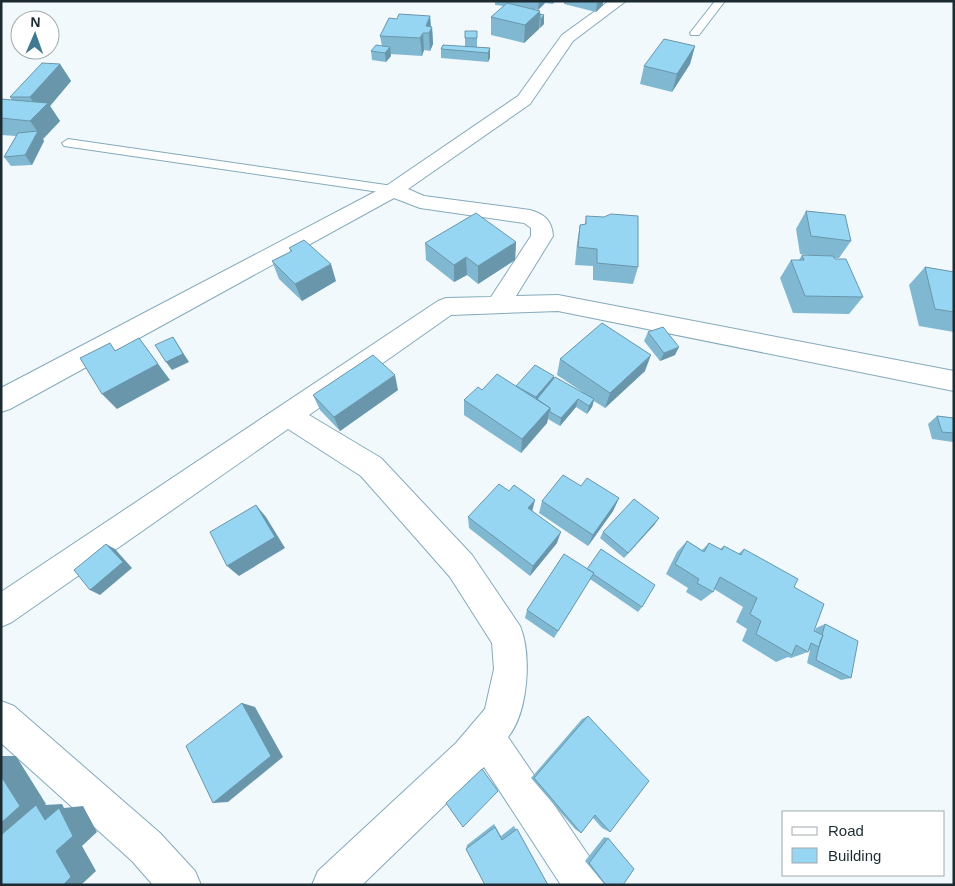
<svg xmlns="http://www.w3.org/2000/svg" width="955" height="886" font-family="Helvetica,sans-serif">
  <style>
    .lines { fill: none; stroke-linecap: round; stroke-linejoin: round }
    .service-casing { stroke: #85aabb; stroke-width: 2 }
    .minor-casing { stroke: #85aabb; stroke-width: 2 }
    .service { fill: #fff; fill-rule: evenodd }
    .minor { fill: #fff; fill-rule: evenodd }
    .wall { fill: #81b8d1 }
    .shaded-wall { fill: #6996aa }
    .building { fill: #96d6f3; stroke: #6996aa }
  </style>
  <rect width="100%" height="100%" fill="#f1f9fd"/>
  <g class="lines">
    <defs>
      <path id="service" d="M715 1H725L699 35H691L690 33Z
        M68 139 393 186 400 190 393 194 64 146 62 143Z"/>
      <path id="minor" d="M609 1H626L573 41 530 104 408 189 424 196 530 210C545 214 552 221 553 236L516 296 558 295 954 371V391L558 311 451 315 309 415 381 458 472 555 520 626C532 655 528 713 508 737L599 871 605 885H561L484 767 362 885H312L318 871 456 743 485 709 494 669 492 643 450 577 361 476 288 429 12 622 1 627V592L438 301 446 298 491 297 531 236V228L524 223 420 208 394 198 10 409 1 412V388L386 186 518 96 562 35Z
        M1 701 14 706 160 833 195 871 201 885H153L132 861 1 743Z"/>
    </defs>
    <use href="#service" class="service-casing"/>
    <use href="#minor" class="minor-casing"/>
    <use href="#service" class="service"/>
    <use href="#minor" class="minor"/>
  </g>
  <path class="wall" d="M495 1H555L553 4 545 3 538 10 526 8 540 11V14L544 15V24L524 43 491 35V17L504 6 495 5Z
    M564 1H603V5L596 12 564 4Z
    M430 16 431 27H432L433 44 430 51 424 50 422 56 390 54 391 56 386 62 372 60 371 51 382 46 380 36 397 19Z
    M465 31H477V47H466L490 48V58L488 62 441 58V49L465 47Z
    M695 46 690 64 672 92 640 84 644 66Z
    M60 64 71 81 50 106 60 121 43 139 44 141 32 165 11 166 4 157 16 136 1 135V99L12 100 10 97Z
    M806 211 851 241 839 258H834L863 297 849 314 793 313 780 278 791 260H799L802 255 817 256 800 254 796 229Z
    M586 216 638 267 633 284 593 280V266L575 265 577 243 580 225 585 224Z
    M516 242 515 260 478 284 467 275 454 282 426 260 425 243Z
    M289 248 336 281 302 301 279 279 272 261 291 252Z
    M925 267 954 272V332L919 326 909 285Z
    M648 332 675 355 660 361 644 341Z
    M560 359 645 371 605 408 594 401 592 407 587 414 576 407 560 426 548 419 547 423 521 453 464 415V400L482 390 516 387V386L553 380 584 393 557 375Z
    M398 390 340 431 320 410 313 395Z
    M937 416 954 418V441L953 442 932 439 928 424Z
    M581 486 619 498 613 511 588 546 539 513 542 501Z
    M533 511 557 543 530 576 469 528 468 517Z
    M655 524 624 558 600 538 603 532Z
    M687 541 702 550 709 543 720 549 724 546 738 554 744 549 794 587 814 631H815L816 628 825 624 851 678 841 680 807 663 810 650 808 651V652L791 658 788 657 776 662 742 641 747 629 736 622 743 607 714 589 713 592 701 601 686 592 688 588 666 574 677 552Z
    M564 554 642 607 638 612 590 579 554 638 525 618 527 610Z
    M588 716 610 832 602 828 593 818 581 833 575 829 531 778 582 719Z
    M494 824 501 836 514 826 548 885 466 849 467 845Z
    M604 837 608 838 623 885H605L585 861Z"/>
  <path class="shaded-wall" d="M539 1H545V3L538 10Z
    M599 1H603V5L596 12 597 3Z
    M540 11 539 29 524 43 525 25Z
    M544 15V24L540 28 541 19Z
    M430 16 431 29 432 27 433 44 430 51 429 33 426 26Z
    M423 33 424 50 422 56 420 38Z
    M695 46 690 64 672 92 677 74Z
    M390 47 391 56 386 62 385 53Z
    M490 48V58L488 62V53Z
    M60 64 71 81 50 106 60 121 43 139 30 121 39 112 30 97Z
    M38 131 44 141 32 165 25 155Z
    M516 242 515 260 478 284V266Z
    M466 257 467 275 454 282V265Z
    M331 264 336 281 302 301 295 284Z
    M173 337 189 362 172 370 166 362Z
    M139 338 170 380 117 409 102 394Z
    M679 347 675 355 660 361 664 353Z
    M651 355 645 371 605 408 610 393Z
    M395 375 398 390 340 431 334 417Z
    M554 376 553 384 535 403 536 397Z
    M578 399 576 407 560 426 561 418Z
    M594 399 592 407 587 414 589 406Z
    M550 408 547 423 521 453 522 439Z
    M619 498 613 511 588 546 593 535Z
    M535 500 532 512 528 508Z
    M256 505 266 517 285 548 239 576 227 566Z
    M659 518 655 524 624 558 628 553Z
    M561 532 557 543 530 576 533 566Z
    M106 544 115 549 132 568 100 595 90 590Z
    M242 703 255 707 283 757 228 802 213 803Z
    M1 756H16L46 804 45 805 62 804 64 808 83 806 97 832 82 846 96 871 81 885H63L1 847Z"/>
  <path class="building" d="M507 3 540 11 525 25 491 17Z
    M399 14 430 16 426 26 432 27 429 33H423L420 38 380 36 389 18 397 19Z
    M540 14 544 15 541 19H540Z
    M465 31H477V38H465Z
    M664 39 695 46 677 74 644 66Z
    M376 45 390 47 385 53 371 51Z
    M443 45 490 48 488 53 441 49Z
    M42 63 60 64 30 97H10Z
    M1 99 48 103 30 121 1 118Z
    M38 131 25 155 4 157 18 133Z
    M806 211 845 215 851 241 811 236Z
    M476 213 516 242 478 266 466 257 454 265 425 243Z
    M611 214 638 216V267L597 263V249L578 247 580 225 586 224V216L604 217Z
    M304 240 331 264 295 284 272 261 292 251 289 248Z
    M802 255 833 256 835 259H846L863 297 805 296 791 260H804Z
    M925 267 954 272V312L935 309Z
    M602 323 651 355 610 393 560 359Z
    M663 327 679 347 664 353 648 332Z
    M173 337 183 354 166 362 155 345Z
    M139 338 158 364 102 394 80 358 110 343 115 351Z
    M373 355 395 375 334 417 313 395Z
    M535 365 554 376 536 397 516 386Z
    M497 374 550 408 522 439 464 400 478 387 482 390Z
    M555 377 594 399 589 406 578 399 561 418 550 412V408L537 399Z
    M937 416 954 418V433L942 432Z
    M563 475 581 486 587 478 619 498 593 535 542 501Z
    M499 484 509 491 514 485 535 500 528 508 561 532 533 566 468 517Z
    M634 499 659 518 628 553 603 532Z
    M256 505 275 537 227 566 210 532Z
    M687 541 704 552 709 543 722 550 724 546 741 555 744 549 798 579 794 587 824 604 814 631 823 635 819 647 811 643 808 652 796 645 792 655 756 634 761 621 750 614 757 598 720 577 713 592 697 583 699 579 675 564Z
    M106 544 123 562 90 590 74 570Z
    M601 549 655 585 642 607 593 574 594 573 587 569Z
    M564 554 594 573 558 631 527 610Z
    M825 624 858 641 851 678 816 660 820 642 823 635H822Z
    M242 703 271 756 213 803 186 746Z
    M588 716 649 781 610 832 595 815 581 833 534 778Z
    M482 769 498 791 463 827 446 803Z
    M1 776 20 806 1 823Z
    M36 805 45 820 59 808 73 836 56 851 71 877 63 885H1V835Z
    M495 827 502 840 517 829 548 885H485L466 849Z
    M608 838 634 869 623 885H606L589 863Z"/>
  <rect width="955" height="886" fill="none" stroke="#1c2b32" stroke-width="5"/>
  <rect x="782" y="811" width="162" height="65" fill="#ffffff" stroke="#a4aaad"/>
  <rect x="792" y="827" width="25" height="8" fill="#ffffff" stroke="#a4aaad"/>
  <text x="828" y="836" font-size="15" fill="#1c2b32">Road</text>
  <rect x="792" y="848" width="25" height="15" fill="#96d6f3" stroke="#a4aaad"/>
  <text x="828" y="861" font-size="15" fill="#1c2b32">Building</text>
  <g transform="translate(35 35) rotate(2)"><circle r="24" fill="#ffffff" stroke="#a4aaad"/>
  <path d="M0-4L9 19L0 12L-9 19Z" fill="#3f7992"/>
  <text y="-8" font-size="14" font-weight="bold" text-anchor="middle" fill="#1c2b32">N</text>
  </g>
</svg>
